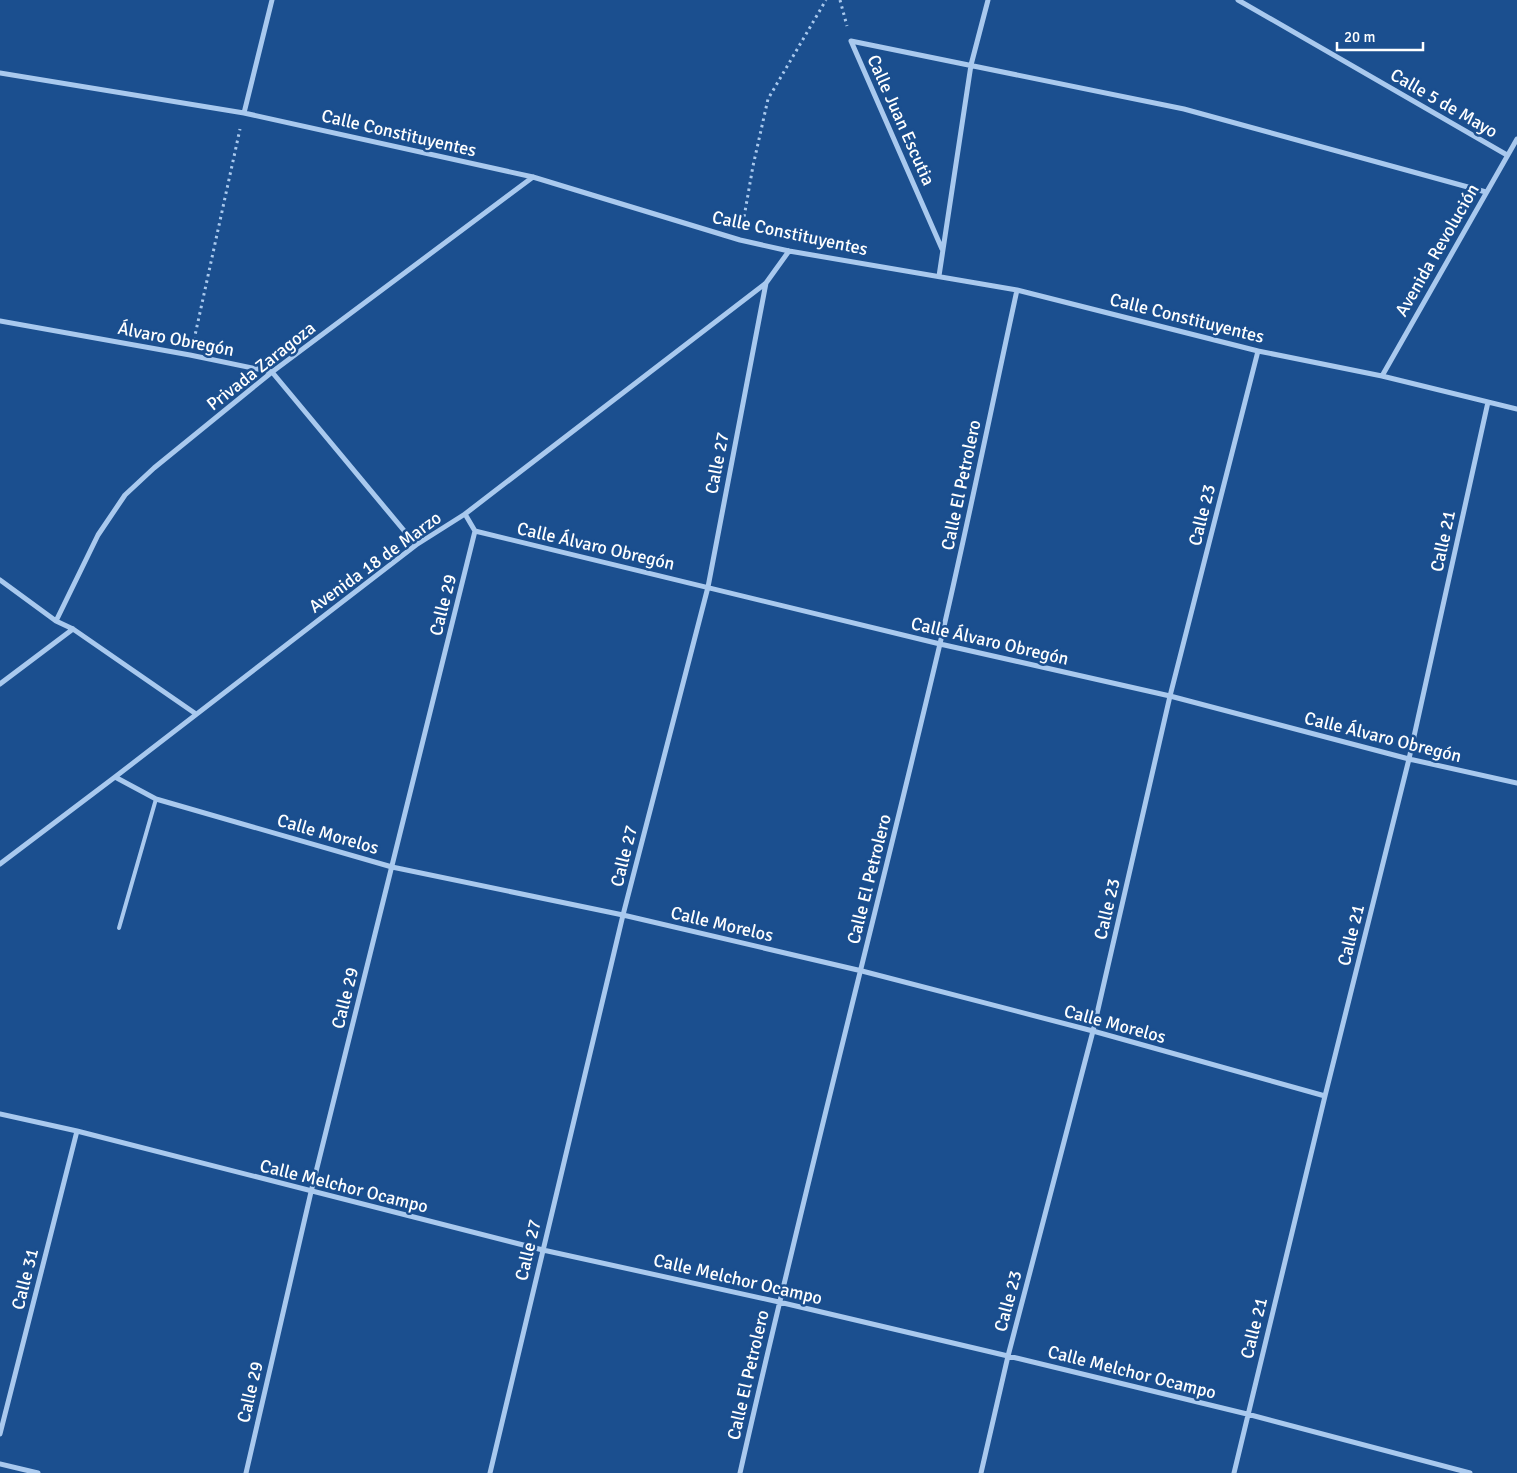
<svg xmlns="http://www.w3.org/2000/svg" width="1517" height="1473" font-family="Signika,sans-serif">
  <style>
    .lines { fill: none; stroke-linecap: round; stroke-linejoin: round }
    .path { stroke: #a9c9ee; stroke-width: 3; stroke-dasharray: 2.5 4; stroke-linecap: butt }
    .service { stroke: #a9c9ee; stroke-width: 4 }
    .minor { stroke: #a9c9ee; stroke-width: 5 }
    .labels { text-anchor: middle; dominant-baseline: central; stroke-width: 5; stroke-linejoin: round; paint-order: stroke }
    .street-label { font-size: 18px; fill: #fff; stroke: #1b4f8f }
  </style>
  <rect width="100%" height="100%" fill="#1b4f8f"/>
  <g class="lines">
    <path class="path" d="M840 0 847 26
      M743 223 753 166 768 99 826 0
      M194 340 240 129"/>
    <path class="service" d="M119 928 156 799"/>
    <path class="minor" d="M1238 0 1507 155
      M851 41 1184 109 1486 192
      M851 41 942 249
      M0 73 244 113 533 177 740 240 789 251 1017 290 1258 351 1382 376 1517 409
      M244 113 272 0
      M939 276 971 65 988 0
      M0 321 190 355 272 372 416 545
      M1382 376 1517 139
      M465 514 475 531 940 644 1170 696 1409 759 1517 783
      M0 580 56 621 73 629 196 714
      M56 621 98 535 125 495 154 468 272 372 533 177
      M0 684 73 629
      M115 777 156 799 392 867 623 915 862 971 1093 1031 1325 1096
      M0 864 115 777 416 545 465 514 766 283
      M0 1114 77 1131 543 1250 779 1302 1008 1356 1247 1414 1470 1473
      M0 1434 77 1131
      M0 1464 38 1473
      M246 1473 311 1192 475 531
      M490 1473 623 915 708 587 766 283 789 251
      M740 1473C802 1197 874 923 939 648 967 529 991 409 1017 290
      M981 1473 1008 1356 1093 1031 1170 696 1258 351
      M1234 1473 1325 1096 1409 759 1488 402"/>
  </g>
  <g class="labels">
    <g class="street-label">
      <text transform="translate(1444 103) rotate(30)">Calle 5 de Mayo</text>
      <text transform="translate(901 120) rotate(66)">Calle Juan Escutia</text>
      <text transform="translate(399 133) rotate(13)">Calle Constituyentes</text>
      <text transform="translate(790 233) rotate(12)">Calle Constituyentes</text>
      <text transform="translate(1437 250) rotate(-60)">Avenida Revolución</text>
      <text transform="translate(1187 318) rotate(14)">Calle Constituyentes</text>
      <text transform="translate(176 339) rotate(11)">Álvaro Obregón</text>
      <text transform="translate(261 366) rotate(-38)">Privada Zaragoza</text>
      <text transform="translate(717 463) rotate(-79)">Calle 27</text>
      <text transform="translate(961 485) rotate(-78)">Calle El Petrolero</text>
      <text transform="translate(1202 515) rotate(-76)">Calle 23</text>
      <text transform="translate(1443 541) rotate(-78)">Calle 21</text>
      <text transform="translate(596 546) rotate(13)">Calle Álvaro Obregón</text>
      <text transform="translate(375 562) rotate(-36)">Avenida 18 de Marzo</text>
      <text transform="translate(443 605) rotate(-76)">Calle 29</text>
      <text transform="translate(990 641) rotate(13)">Calle Álvaro Obregón</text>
      <text transform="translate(1383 737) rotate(14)">Calle Álvaro Obregón</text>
      <text transform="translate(328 834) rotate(16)">Calle Morelos</text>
      <text transform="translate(624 856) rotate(-76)">Calle 27</text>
      <text transform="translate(869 879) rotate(-76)">Calle El Petrolero</text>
      <text transform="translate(1107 909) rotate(-77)">Calle 23</text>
      <text transform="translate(722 924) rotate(13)">Calle Morelos</text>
      <text transform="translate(1351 935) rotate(-76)">Calle 21</text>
      <text transform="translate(345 998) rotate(-76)">Calle 29</text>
      <text transform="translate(1115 1024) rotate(15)">Calle Morelos</text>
      <text transform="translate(344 1186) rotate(14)">Calle Melchor Ocampo</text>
      <text transform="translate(528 1250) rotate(-77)">Calle 27</text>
      <text transform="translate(25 1279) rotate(-76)">Calle 31</text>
      <text transform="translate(738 1279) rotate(13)">Calle Melchor Ocampo</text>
      <text transform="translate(1008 1301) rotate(-75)">Calle 23</text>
      <text transform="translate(1254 1328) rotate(-76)">Calle 21</text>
      <text transform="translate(1132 1372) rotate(14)">Calle Melchor Ocampo</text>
      <text transform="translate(748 1375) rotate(-77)">Calle El Petrolero</text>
      <text transform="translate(250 1392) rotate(-77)">Calle 29</text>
    </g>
  </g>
  <path d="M1337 42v8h86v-8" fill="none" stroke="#ffffff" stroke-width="2.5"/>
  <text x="1344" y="42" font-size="15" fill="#ffffff" stroke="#1b4f8f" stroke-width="4" paint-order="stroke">20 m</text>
</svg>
